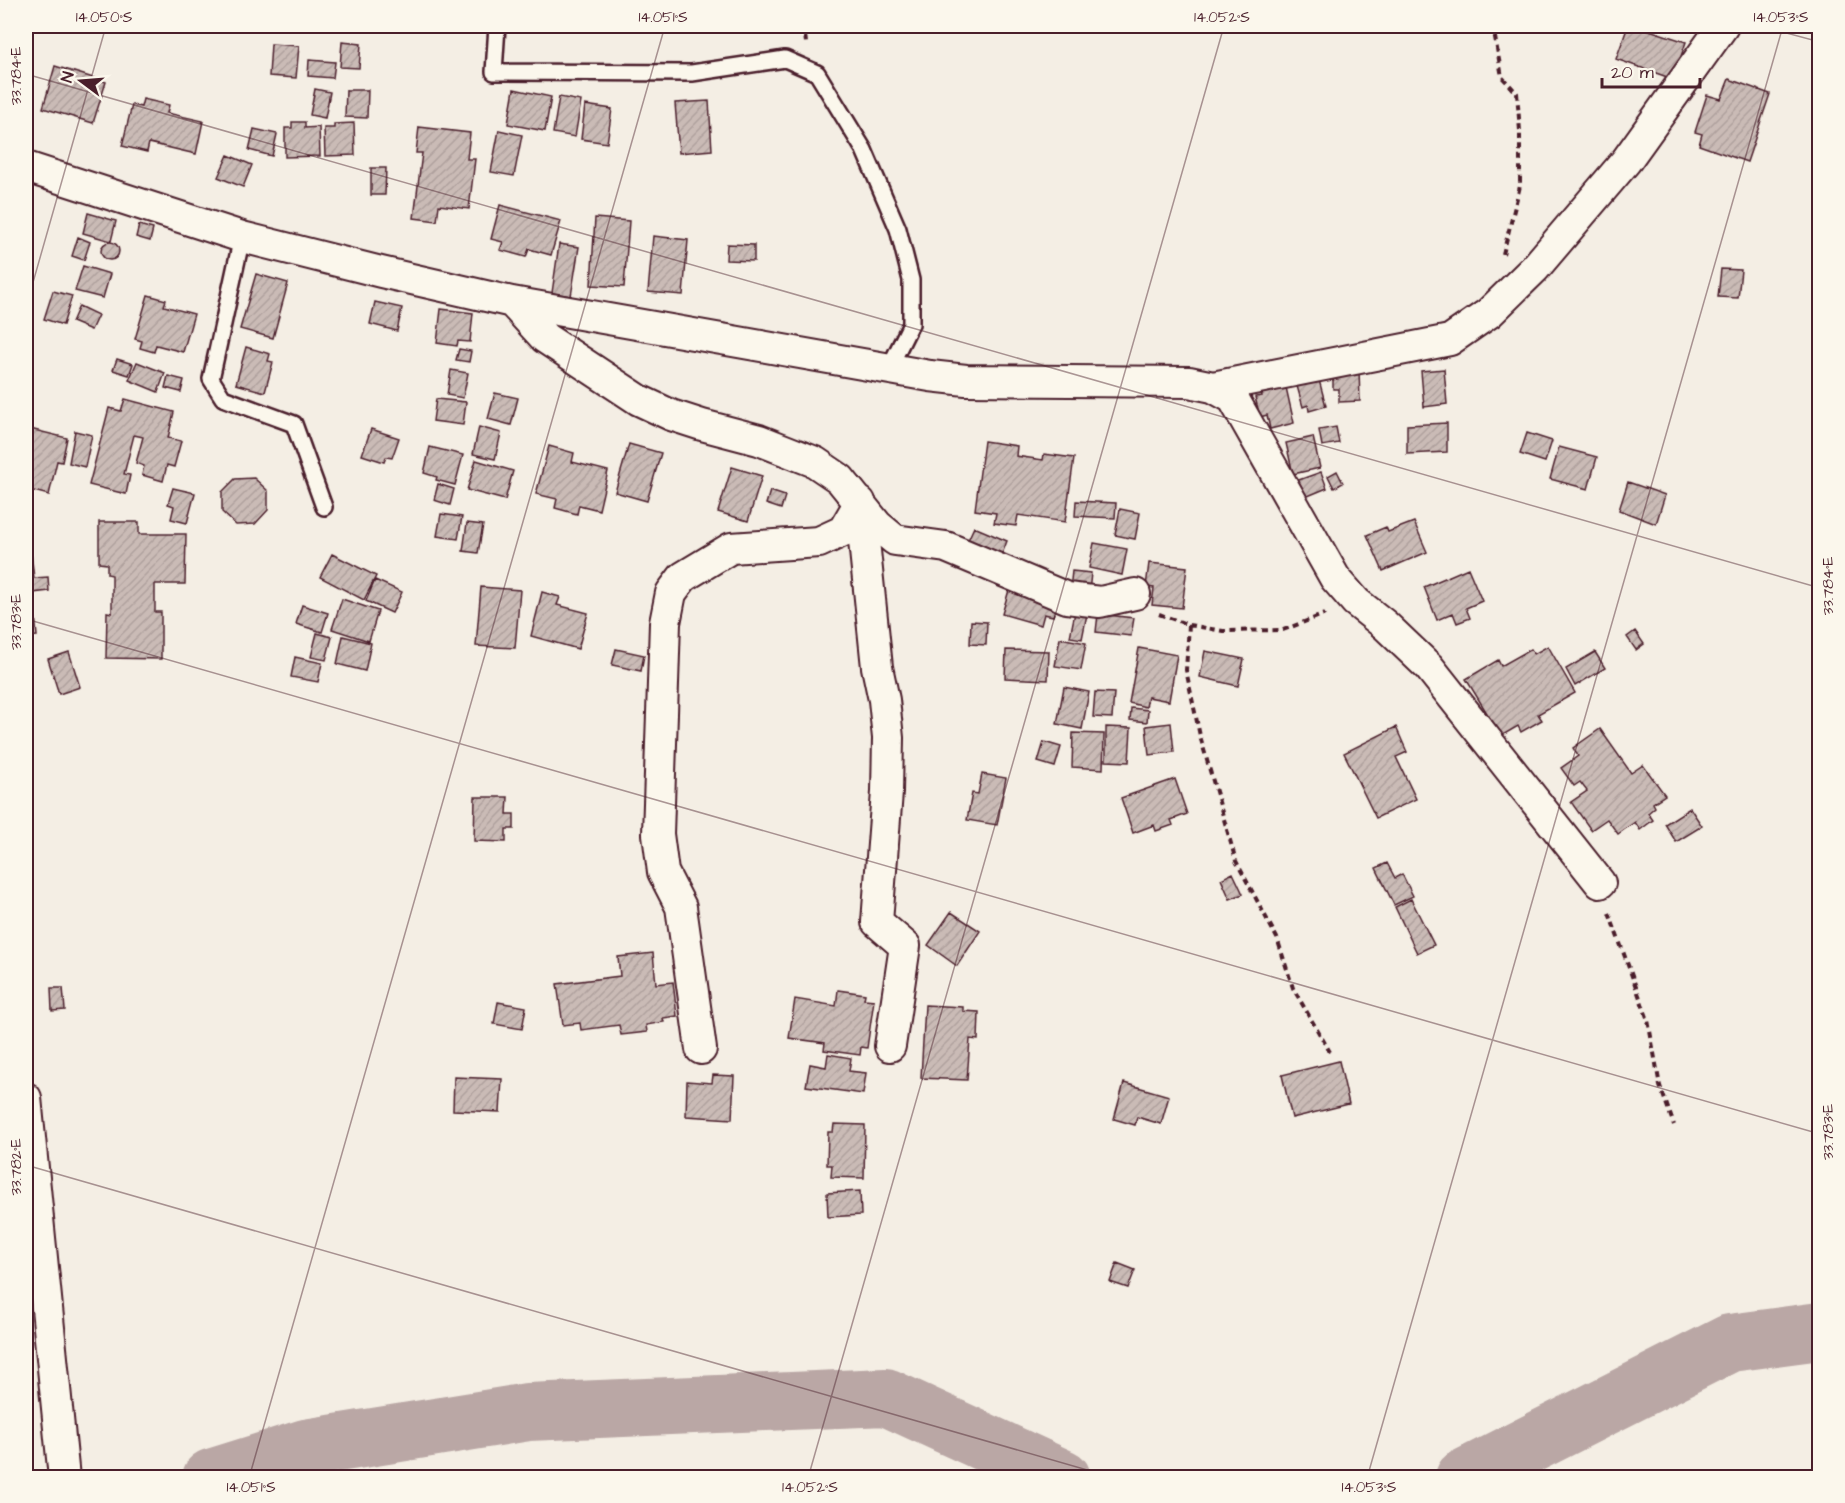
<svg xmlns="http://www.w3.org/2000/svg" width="1845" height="1503" font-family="'Architects Daughter',sans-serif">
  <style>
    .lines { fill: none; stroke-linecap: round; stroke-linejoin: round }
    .river { stroke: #baa7a5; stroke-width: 58 }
    .building { fill: url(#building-hatch); stroke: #4a1f2b; stroke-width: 1.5 }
    .service-casing { stroke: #4a1f2b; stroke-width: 20 }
    .minor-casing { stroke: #4a1f2b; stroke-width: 34 }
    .path { stroke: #4a1f2b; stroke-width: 4; stroke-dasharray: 6 4.5; stroke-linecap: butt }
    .service { stroke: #fbf7ec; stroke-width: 15 }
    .minor { stroke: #fbf7ec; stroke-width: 30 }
    .ticks { fill: none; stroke: #4a1f2b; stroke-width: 1.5; stroke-opacity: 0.45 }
    .neatline { fill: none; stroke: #4a1f2b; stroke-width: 2 }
    .ticks-label { font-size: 15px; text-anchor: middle; fill: #4a1f2b }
  </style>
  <defs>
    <pattern id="building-hatch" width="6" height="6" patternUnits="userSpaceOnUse" patternTransform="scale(1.5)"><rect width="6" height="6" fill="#cabbb6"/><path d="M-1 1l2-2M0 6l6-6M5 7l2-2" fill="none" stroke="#afa09d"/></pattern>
  </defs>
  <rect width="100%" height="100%" fill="#f4eee4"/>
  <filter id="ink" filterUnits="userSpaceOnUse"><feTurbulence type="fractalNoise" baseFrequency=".0167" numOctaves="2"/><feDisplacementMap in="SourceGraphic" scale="12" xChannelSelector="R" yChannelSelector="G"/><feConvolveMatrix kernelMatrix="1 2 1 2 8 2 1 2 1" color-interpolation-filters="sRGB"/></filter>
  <g filter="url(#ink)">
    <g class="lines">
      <path class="river" d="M211 1478 306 1448 528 1412 886 1397 1062 1478
        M1464 1478 1730 1343 1820 1331"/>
    </g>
    <path class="building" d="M314 26H344V28L314 29Z
      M1628 26H1637L1686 42 1673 79 1616 59Z
      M1690 26H1705L1700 33Z
      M342 42 361 44 359 68 340 67Z
      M271 44 299 46 296 78 269 76Z
      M309 60 335 62 333 78 308 76Z
      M55 66 106 82 93 123 43 108Z
      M1729 79 1770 94 1747 162 1699 145 1702 134 1695 132 1707 95 1721 99Z
      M315 89 330 92 325 118 310 115Z
      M514 89 551 97 545 131 508 124Z
      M346 90H368L367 118 345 117Z
      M559 97 581 101 575 137 553 133Z
      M143 99 169 105 167 113 203 121 196 154 149 143 147 152 122 146 132 105 141 107Z
      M709 101 712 150 679 153 675 103Z
      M585 105 612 109 607 143 581 139Z
      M292 122H305V128L319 127 320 156 285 157V128H292Z
      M354 123 355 155 325 156 324 128H334V124Z
      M419 127 470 133 467 159H475L469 209 439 205 437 221 414 218 422 153H416Z
      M254 129 277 134 272 156 249 150Z
      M499 130 522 135 514 176 491 172Z
      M228 155 252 165 243 187 218 177Z
      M371 168H386L385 195H371Z
      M500 205 561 221 551 255 529 249 526 257 500 250 503 242 491 239Z
      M88 213 116 221 111 241 83 233Z
      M595 218 629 221 624 287 591 285Z
      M139 225 153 229 150 241 136 237Z
      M653 236 688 240 683 295 648 292Z
      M78 237 90 242 84 260 72 256Z
      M101 251a9 9 0 1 1 18 0a9 9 0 1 1-18 0Z
      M559 244 579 247 571 296 552 293Z
      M727 244 754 245V261L726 260Z
      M83 266 110 274 103 298 75 291Z
      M1721 269 1741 270 1738 298 1718 297Z
      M256 274 288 283 273 338 240 329Z
      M53 291 72 296 63 325 44 319Z
      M148 295 166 300 164 306 194 314 183 352 156 345 154 352 140 348 142 341 135 339Z
      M375 302 402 308 397 331 370 324Z
      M79 306 98 315 91 330 72 322Z
      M441 309 473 313 470 342 458 341 457 346 437 343Z
      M246 347 270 354 268 361 273 362 265 392 236 384Z
      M459 349 471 351 469 362 456 360Z
      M117 359 133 364 129 375 113 370Z
      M137 362 165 373 158 392 129 380Z
      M1359 369 1360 401 1339 402V389H1333V370Z
      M1444 369 1447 404 1424 407 1421 371Z
      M451 370 468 373 463 398 447 395Z
      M168 376 184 380 181 392 165 388Z
      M1319 380 1326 406 1309 411 1308 405 1303 407 1297 386Z
      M1285 383 1294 423 1270 429 1267 415 1260 417 1255 397 1262 396 1261 389Z
      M495 393 518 398 511 425 488 419Z
      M125 399 174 412 168 438 181 441 174 467 167 465 163 481 142 475 144 466 136 463 143 437 134 435 124 474 130 475 126 494 89 485 109 408 121 411Z
      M436 399 466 402 463 425 433 421Z
      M1447 423V452L1407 454V425Z
      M479 427 501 433 495 459 473 454Z
      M1336 427 1339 443 1322 446 1319 430Z
      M26 428 67 438 62 462 57 461 49 495 26 489Z
      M371 429 399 438 392 458 386 457 384 462 362 455Z
      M75 431 92 435 85 467 69 463Z
      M1527 433 1552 441 1545 462 1520 454Z
      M1313 437 1320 468 1293 474 1286 443Z
      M984 441 1017 446 1016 456 1043 460 1044 454 1074 458 1065 522 1018 515 1016 526 994 523 996 513 975 510Z
      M629 444 661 453 647 501 615 492Z
      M549 446 574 453 572 462 608 471 599 510 579 505 577 514 555 508 557 499 536 494Z
      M430 447 463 455 455 485 436 480 437 477 424 473Z
      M1559 447 1597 457 1588 489 1550 479Z
      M476 460 513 471 505 500 467 490Z
      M732 467 762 476 748 521 718 512Z
      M1337 471 1343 483 1334 488 1328 476Z
      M1321 472 1327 488 1303 498 1296 481Z
      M254 478 268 491V510L255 524 236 525 222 512V492L235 479Z
      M1628 482 1665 495 1656 524 1619 510Z
      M438 484 454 489 450 505 434 500Z
      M173 488 195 493 187 523 171 519 174 506 168 504Z
      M770 491 785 496 781 509 766 504Z
      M1076 501 1116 503 1115 518 1075 516Z
      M1120 509 1140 513 1135 539 1115 535Z
      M441 514 462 517 458 539 437 536Z
      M99 522H139V534H186L185 584H155V612H161V659L106 658 107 612 112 613V575L107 574V564L99 563Z
      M1414 522 1427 552 1383 571 1367 535 1386 527 1388 532Z
      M467 523 483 525 478 553 463 551Z
      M974 527 1007 541 1002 554 968 540Z
      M1094 543 1127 549 1122 575 1089 568Z
      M26 544H30L34 578 48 577 49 591 33 593 37 636 26 637Z
      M332 554 376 576 364 600 320 577Z
      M1149 563 1187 567 1182 608 1152 605 1154 588 1146 587Z
      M1468 568 1482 601 1466 608 1470 618 1457 623 1453 613 1437 620 1424 587Z
      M1072 571 1091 573 1089 592 1070 590Z
      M375 580 402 592 392 613 366 601Z
      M481 587 520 590 515 648 476 646Z
      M1009 590 1057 604 1053 616 1044 614 1041 625 1002 614Z
      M542 592 560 597 557 605 588 613 578 649 531 636Z
      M342 599 378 611 369 641 332 629Z
      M302 605 328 613 322 632 296 624Z
      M1075 612 1087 614 1082 639 1070 637Z
      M1098 614 1134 618 1131 636 1096 632Z
      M971 621 987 622 986 645 970 644Z
      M1635 631 1644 644 1636 650 1627 637Z
      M317 633 332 637 326 660 311 657Z
      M343 636 371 643 365 671 337 664Z
      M1060 638 1086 643 1081 670 1055 666Z
      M1548 646 1575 693 1538 714 1542 720 1521 732 1518 726 1501 736 1466 679 1498 660 1501 666 1531 649 1534 654Z
      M1139 648 1177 655 1169 701 1148 697 1146 707 1129 703Z
      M616 649 644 655 641 671 612 665Z
      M1006 650 1049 651 1048 680 1005 678Z
      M1205 651 1244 659 1238 686 1200 677Z
      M69 652 80 687 59 694 48 659Z
      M1595 652 1605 668 1575 686 1566 669Z
      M295 657 322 663 318 682 291 677Z
      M1064 687 1089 692 1082 729 1057 724Z
      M1095 692 1114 693 1112 718 1093 717Z
      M1131 708 1148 710 1147 722 1130 720Z
      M1171 723 1174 752 1149 755 1146 726Z
      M1106 727 1131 728 1129 762 1106 761Z
      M1396 727 1407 752 1396 757 1416 799 1376 818 1344 753Z
      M1600 729 1631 773 1643 765 1665 795 1653 803 1655 807 1648 813 1653 820 1640 830 1635 822 1618 834 1607 819 1591 830 1571 802 1587 791 1580 782 1574 786 1561 768 1578 756 1573 748Z
      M1073 733 1104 734 1103 769 1072 767Z
      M1044 742 1061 747 1055 767 1038 762Z
      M982 774 1006 778 997 825 967 820 972 793 978 794Z
      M1175 779 1187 814 1171 820 1173 825 1156 831 1154 825 1133 833 1121 798Z
      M475 797H508L507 814H514V829H506V842L474 841Z
      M1690 808 1702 826 1676 842 1665 824Z
      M1387 863 1395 878 1402 874 1413 896 1394 905 1376 868Z
      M1233 873 1243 894 1230 899 1221 879Z
      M1411 899 1434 945 1417 953 1395 907Z
      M951 912 980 931 957 966 928 945Z
      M653 953 656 984 673 982 677 1016 663 1018 664 1022 646 1025 647 1032 621 1035 619 1025 581 1030 580 1023 563 1025 557 984 620 976 618 957Z
      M51 988H63L65 1010 52 1011Z
      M838 990 865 994 864 999 874 1000 867 1048 861 1047 860 1055 824 1050 825 1043 789 1038 795 999 836 1006Z
      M498 1002 526 1007 522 1029 494 1024Z
      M925 1005 963 1007V1011L979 1012 978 1040 970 1039 967 1080 921 1078Z
      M828 1054 851 1058 849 1071 866 1073 863 1094 806 1086 810 1064 826 1067Z
      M1339 1061 1349 1104 1292 1118 1282 1075Z
      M713 1075 734 1076 732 1119 686 1116 687 1081 712 1083Z
      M454 1077 502 1079 500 1112 453 1110Z
      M1124 1083 1169 1096 1161 1124 1137 1117 1135 1125 1114 1119Z
      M834 1124 865 1125 864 1178 831 1177 832 1165H827L828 1132H833Z
      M860 1191 861 1215 828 1217 827 1193Z
      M1117 1263 1135 1270 1128 1288 1110 1282Z"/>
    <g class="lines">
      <defs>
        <path id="service" d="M497 26 494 72 692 73 785 59 817 73 864 150 898 229 911 280V324L888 370
          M242 237 211 379 223 398 294 424 324 507"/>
        <path id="minor" d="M26 167 242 237 381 272 512 302 930 376 966 380 1189 382 1213 387 1233 398 1335 578 1356 602 1385 625 1429 667 1600 883
          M512 302 545 338 639 400 671 415 702 425 759 440 815 462 840 479 877 525 895 540 946 547 1067 598 1100 602 1135 594
          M1213 387 1450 340 1489 313 1535 268 1626 161 1723 26
          M860 502 877 667 884 700 888 738 887 792 877 922 905 946 890 1046
          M701 1049 681 907 663 872 658 834 665 623 671 593 683 577 731 548 819 542 843 531 860 502
          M26 1098 64 1478"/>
      </defs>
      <use href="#service" class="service-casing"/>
      <use href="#minor" class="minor-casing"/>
      <path class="path" d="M804 26 806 43
        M1493 26 1502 77 1517 93 1520 131V186L1503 254
        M1159 614 1189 625 1186 670 1200 736 1236 861 1277 938 1293 988 1330 1052
        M1189 625 1223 631 1283 630 1325 614
        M1609 913 1648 1020 1660 1086 1674 1125"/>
      <use href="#service" class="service"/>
      <use href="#minor" class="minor"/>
    </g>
  </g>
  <path class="ticks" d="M1760 26 1820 42M26 74 1820 588M26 307 106 26M26 619 1820 1134M26 1165 1115 1478M249 1478 665 26M808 1478 1224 26M1367 1478 1783 26"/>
  <rect width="1845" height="1503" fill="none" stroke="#fbf7ec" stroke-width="66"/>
  <g transform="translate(81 81) rotate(286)" stroke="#fbf7ec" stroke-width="4.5" paint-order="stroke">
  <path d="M0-4.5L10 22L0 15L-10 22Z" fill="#4a1f2b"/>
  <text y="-9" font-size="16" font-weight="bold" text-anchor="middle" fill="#4a1f2b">N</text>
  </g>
  <path d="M1602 78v9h98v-9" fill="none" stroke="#4a1f2b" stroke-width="3"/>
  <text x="1611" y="78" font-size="18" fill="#4a1f2b" stroke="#fbf7ec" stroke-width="4.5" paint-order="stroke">20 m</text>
  <rect x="33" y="33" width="1779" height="1437" class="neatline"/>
  <g class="ticks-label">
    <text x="104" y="22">14.050°S</text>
    <text x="663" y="22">14.051°S</text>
    <text x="1222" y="22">14.052°S</text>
    <text x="1781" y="22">14.053°S</text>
    <text transform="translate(16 76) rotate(-90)" y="5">33.784°E</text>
    <text transform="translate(1828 586) rotate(-90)" y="5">33.784°E</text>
    <text transform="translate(16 622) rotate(-90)" y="5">33.783°E</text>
    <text transform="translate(1828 1132) rotate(-90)" y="5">33.783°E</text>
    <text transform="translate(16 1167) rotate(-90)" y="5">33.782°E</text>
    <text x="251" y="1492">14.051°S</text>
    <text x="810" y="1492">14.052°S</text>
    <text x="1369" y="1492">14.053°S</text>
  </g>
</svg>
